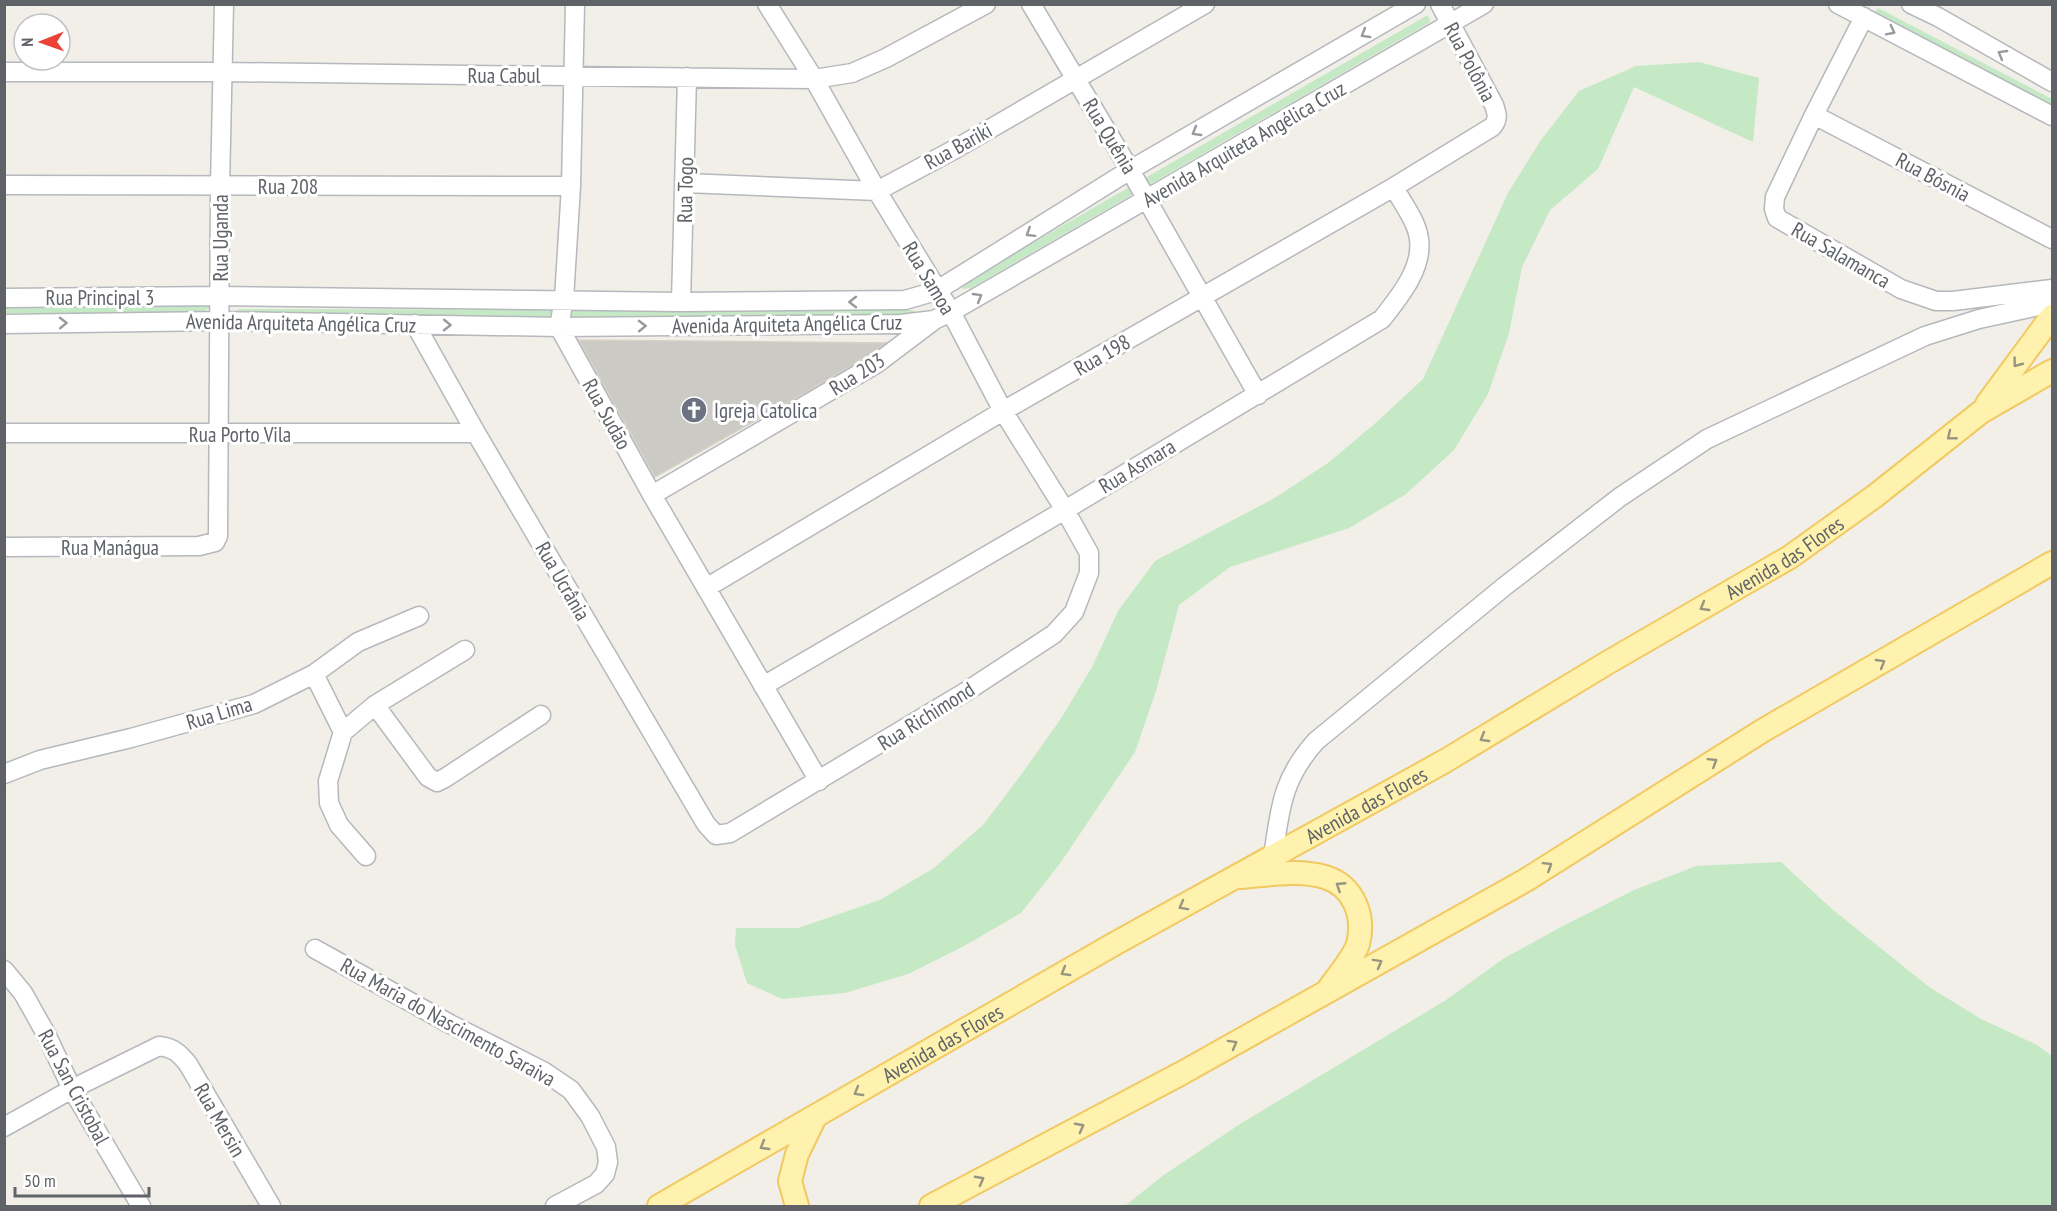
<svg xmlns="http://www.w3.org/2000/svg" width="2057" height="1211" font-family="'PT Sans Narrow',sans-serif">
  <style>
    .green { fill: #c5e8c5 }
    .building { fill: #cccac5; stroke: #d6d1c6; stroke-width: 1.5 }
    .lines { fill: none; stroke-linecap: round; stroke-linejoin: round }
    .minor-casing { stroke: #b5b8bc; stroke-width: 21 }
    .major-casing { stroke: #f2c960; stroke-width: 26 }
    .minor { stroke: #fff; stroke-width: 18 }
    .major { stroke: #fff2af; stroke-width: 22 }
    .oneway { stroke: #979a9d }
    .oneway2 { stroke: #979581 }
    .labels { text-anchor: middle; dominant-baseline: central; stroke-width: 6; stroke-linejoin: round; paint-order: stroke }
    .street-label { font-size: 21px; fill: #5f6368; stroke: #fff }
    .worship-label { font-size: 21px; fill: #5b616d; stroke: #fff; text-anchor: start }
  </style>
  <rect width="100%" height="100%" fill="#f1efe8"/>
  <path class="green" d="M1878 8 2052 99V109L1881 19 1875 12Z
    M1426 16 1429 17 1430 22 1427 24 971 288 963 289V283Z
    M1699 62 1759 78 1753 142 1634 87 1598 169 1550 210 1522 267 1509 333 1488 394 1454 450 1406 494 1349 528 1230 567 1179 605 1156 691 1135 752 1061 862 1021 913 964 946 908 974 845 993 782 999 747 983 735 945 736 928H798L880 900 934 868 983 825 1021 775 1060 720 1092 667 1118 611 1155 561 1273 499 1328 463 1378 421 1423 379 1508 193 1541 140 1579 91 1636 66Z
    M5 303 209 304V308L202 313H5Z
    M239 309 911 310 916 312 917 316 707 321 233 313Z
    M1781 862 1832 909 1929 987 1981 1019 2037 1045 2052 1056V1206H1125L1161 1177 1240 1124 1446 1000 1503 959 1559 928 1634 890 1696 866Z"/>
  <path class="building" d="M579 340 886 343 870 355 808 391 655 477Z"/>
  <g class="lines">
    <defs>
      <path id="minor" d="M575 4 571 186 564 299 559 327 652 495 819 781
        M1031 4 1130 170 1258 395
        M1838 4 2052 116
        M1911 4 1938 17 2052 82
        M1864 17 1814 115 1775 197 1774 209 1777 218 1901 289 1936 301H1953L2052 289
        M4 72H224L814 79 852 73 886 58 986 4
        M1814 115 2052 239
        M686 183 877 191 957 148 1205 4
        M4 185 571 186
        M4 298 220 296 681 302 905 300 936 291 1130 170 1416 4
        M681 302 687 77
        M4 324 220 321 559 327 901 324 934 320 951 312 1484 4
        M415 324 476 433 706 824 716 835 730 833 967 691 1054 634 1074 612 1089 573V553L1065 510 1003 411 951 312 877 191 814 79 767 4
        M4 433H476
        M652 495 876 364 933 321
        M4 547 199 546 215 542 218 536 220 186 224 4
        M706 588 1003 411 1394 187 1492 127C1499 119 1497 114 1494 105L1440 4
        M314 674 343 732
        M763 686 1065 510 1382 319C1399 297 1423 269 1419 239 1417 221 1402 203 1394 187
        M375 705 428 777 437 782 445 778 541 715
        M4 774 40 760 131 738 254 704 314 674 358 642 419 616
        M366 856 339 825 329 803 328 781 343 732 375 705 465 650
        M1273 857C1280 808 1282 779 1316 741L1505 586 1620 497 1707 439 1925 336 1979 319 2052 303
        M315 949 450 1024 543 1071 571 1090 590 1116 606 1147 608 1162 605 1174 596 1184 555 1206
        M4 970 23 993 46 1034 72 1089 141 1206
        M4 1127 72 1089 159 1046C174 1048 179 1053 188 1064L271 1206"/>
      <g id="major">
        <path d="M1987 404 2052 316"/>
        <path d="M1241 877C1268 875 1299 869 1325 877 1354 886 1365 916 1358 944 1354 957 1338 976 1330 987"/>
        <path id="s1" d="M659 1206 1116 943 1445 761 1607 663 1790 557 1875 496 1981 412 2052 371"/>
        <path d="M797 1206 790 1181 797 1154 815 1117"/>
        <path d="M931 1206 1182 1073 1526 880 1762 731 2052 563"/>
      </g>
    </defs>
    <use href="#minor" class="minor-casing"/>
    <use href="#major" class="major-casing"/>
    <use href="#minor" class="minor"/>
    <use href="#major" class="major"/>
  </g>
  <defs><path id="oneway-chevron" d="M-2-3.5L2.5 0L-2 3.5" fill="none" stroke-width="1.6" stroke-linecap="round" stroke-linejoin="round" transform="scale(1.5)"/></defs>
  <g class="oneway">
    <use href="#oneway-chevron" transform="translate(1891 31) rotate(27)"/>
    <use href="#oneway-chevron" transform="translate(1365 34) rotate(150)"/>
    <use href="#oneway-chevron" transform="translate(2002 54) rotate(-150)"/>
    <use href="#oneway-chevron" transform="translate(1196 132) rotate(150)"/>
    <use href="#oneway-chevron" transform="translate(1030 233) rotate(148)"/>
    <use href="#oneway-chevron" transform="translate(978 297) rotate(-30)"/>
    <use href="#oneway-chevron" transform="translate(853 302) rotate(180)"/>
    <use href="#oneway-chevron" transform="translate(63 323) rotate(-1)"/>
    <use href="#oneway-chevron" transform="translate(447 325) rotate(1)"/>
    <use href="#oneway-chevron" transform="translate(642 326) rotate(-1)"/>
  </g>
  <g class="oneway2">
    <use href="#oneway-chevron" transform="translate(2017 363) rotate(127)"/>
    <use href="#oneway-chevron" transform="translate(1951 436) rotate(141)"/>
    <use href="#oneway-chevron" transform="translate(1704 607) rotate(150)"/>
    <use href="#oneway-chevron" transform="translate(1881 663) rotate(-30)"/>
    <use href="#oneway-chevron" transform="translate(1484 738) rotate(150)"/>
    <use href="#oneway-chevron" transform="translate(1713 762) rotate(-32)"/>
    <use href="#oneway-chevron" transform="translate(1548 866) rotate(-32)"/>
    <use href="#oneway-chevron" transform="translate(1340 886) rotate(-147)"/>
    <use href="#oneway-chevron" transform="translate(1183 906) rotate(151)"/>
    <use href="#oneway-chevron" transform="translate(1378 963) rotate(-29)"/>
    <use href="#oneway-chevron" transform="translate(1065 972) rotate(150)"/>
    <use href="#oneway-chevron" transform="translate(1233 1044) rotate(-29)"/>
    <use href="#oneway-chevron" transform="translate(858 1092) rotate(150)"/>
    <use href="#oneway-chevron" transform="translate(1080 1127) rotate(-28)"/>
    <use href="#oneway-chevron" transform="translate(764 1146) rotate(150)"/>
    <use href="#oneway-chevron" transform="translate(980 1180) rotate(-28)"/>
  </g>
  <defs>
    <symbol id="church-disc" viewBox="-11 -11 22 22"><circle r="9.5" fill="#6b7280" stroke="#fff"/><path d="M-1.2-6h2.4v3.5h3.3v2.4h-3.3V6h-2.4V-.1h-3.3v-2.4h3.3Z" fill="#fff"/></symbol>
  </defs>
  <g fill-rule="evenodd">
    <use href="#church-disc" x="679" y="395" width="30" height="30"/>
  </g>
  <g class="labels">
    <g class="street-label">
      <text transform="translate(1470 62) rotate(62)">Rua Polônia</text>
      <text x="504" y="75">Rua Cabul</text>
      <text transform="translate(1110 136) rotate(59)">Rua Quênia</text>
      <text transform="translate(1244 144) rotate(-30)">Avenida Arquiteta Angélica Cruz</text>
      <text transform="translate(958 146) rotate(-29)">Rua Bariki</text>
      <text transform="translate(1933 177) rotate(28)">Rua Bósnia</text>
      <text x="288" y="186">Rua 208</text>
      <text transform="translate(685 190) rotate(-89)">Rua Togo</text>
      <text transform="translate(220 238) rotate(-90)">Rua Uganda</text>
      <text transform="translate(1841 255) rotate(30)">Rua Salamanca</text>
      <text transform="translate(929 278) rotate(59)">Rua Samoa</text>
      <text x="100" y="297">Rua Principal 3</text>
      <text transform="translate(301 323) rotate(1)">Avenida Arquiteta Angélica Cruz</text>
      <text transform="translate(787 324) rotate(-1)">Avenida Arquiteta Angélica Cruz</text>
      <text transform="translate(1102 355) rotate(-30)">Rua 198</text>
      <text transform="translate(857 374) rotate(-32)">Rua 203</text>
      <text transform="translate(607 414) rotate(61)">Rua Sudão</text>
      <text x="240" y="434">Rua Porto Vila</text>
      <text transform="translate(1137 466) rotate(-31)">Rua Asmara</text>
      <text x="110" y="547">Rua Manágua</text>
      <text stroke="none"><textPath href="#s1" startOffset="1299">Avenida das Flores</textPath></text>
      <text transform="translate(563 581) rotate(60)">Rua Ucrânia</text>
      <text transform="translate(219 713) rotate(-17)">Rua Lima</text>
      <text transform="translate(926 716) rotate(-32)">Rua Richimond</text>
      <text stroke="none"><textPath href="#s1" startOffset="813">Avenida das Flores</textPath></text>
      <text transform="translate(448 1022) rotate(29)">Rua Maria do Nascimento Saraiva</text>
      <text stroke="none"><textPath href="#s1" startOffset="327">Avenida das Flores</textPath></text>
      <text transform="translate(74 1087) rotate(62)">Rua San Cristobal</text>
      <text transform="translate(220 1120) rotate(60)">Rua Mersin</text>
    </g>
    <g class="worship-label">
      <text x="714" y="410">Igreja Catolica</text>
    </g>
  </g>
  <rect width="2057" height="1211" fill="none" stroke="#5f6368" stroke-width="12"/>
  <g transform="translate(42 42) rotate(269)"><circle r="28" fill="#ffffff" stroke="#bfc1c3" stroke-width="1.5"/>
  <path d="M0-4.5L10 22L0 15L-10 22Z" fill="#ea4335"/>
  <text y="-9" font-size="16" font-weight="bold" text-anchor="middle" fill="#5f6368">N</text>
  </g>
  <path d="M15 1187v9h134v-9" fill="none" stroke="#5f6368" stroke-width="3"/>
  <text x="24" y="1187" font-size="18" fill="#5f6368" stroke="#ffffff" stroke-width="4.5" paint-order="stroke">50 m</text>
</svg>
